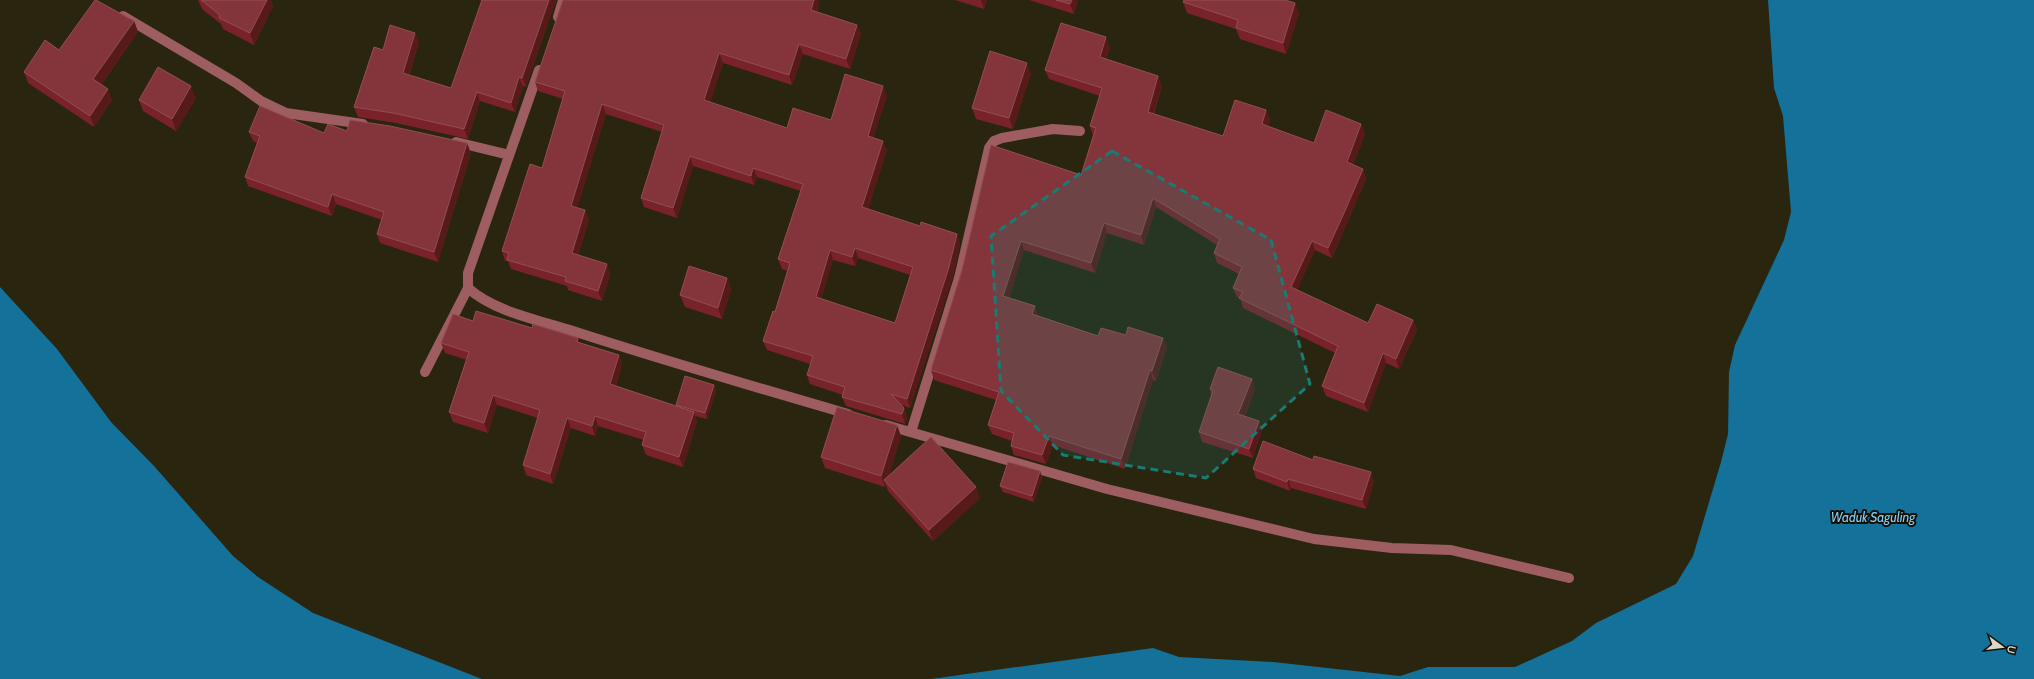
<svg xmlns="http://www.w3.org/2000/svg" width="2034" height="679" font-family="Cabin,sans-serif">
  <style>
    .water { fill: #13719a }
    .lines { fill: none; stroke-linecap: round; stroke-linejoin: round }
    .minor { stroke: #9d5d61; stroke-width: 10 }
    .wall { fill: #7a222a; fill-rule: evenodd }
    .shaded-wall { fill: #561b18 }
    .building { fill: #84353b; stroke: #924e51; fill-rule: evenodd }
    .marked { fill: #197b72; fill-opacity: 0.2; stroke: #197b72; stroke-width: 3; stroke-dasharray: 8 5; stroke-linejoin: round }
    .labels { text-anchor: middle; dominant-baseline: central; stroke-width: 4; stroke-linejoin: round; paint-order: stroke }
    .water-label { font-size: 13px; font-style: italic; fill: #87d3fc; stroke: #100e05 }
  </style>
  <rect width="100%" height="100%" fill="#2a250e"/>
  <path class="water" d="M1768 0H2034V679H931L1153 648 1179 657 1273 662 1400 676 1428 667H1515L1572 641 1596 623 1676 584 1693 556 1721 462 1728 434 1729 372 1735 345 1784 240 1791 212 1783 116 1774 88Z
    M0 287 57 349 111 422 154 466 233 556 258 577 313 613 482 679H0Z"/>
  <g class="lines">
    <path class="minor" d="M123 16 236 83 261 101 286 113 363 124
      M558 17 563 0
      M456 142 509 155
      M468 288C493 311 538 320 570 330 662 360 755 387 848 414
      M425 372 468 288V273L539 70
      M886 425 1107 489 1314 539 1392 548 1451 550 1569 578
      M911 432 959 278 989 148 994 141 1002 138 1053 129 1080 131"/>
  </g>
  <path class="wall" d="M198 0H271L273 6 254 45 223 29 221 24 202 9Z
    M479 0H556L526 87 523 86 515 112 480 101 468 139 396 123 358 117 354 107 383 50 419 42 409 75 451 88 482 1Z
    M955 0H987L984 9Z
    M1029 0H1078L1074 14Z
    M1183 2 1295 3 1299 14 1286 54 1240 39 1236 29 1187 13Z
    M819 4 817 12 857 25 861 34 850 69 803 54 792 85 723 63 710 102 787 128 831 120 887 96 873 138 887 150 868 209 920 226 957 234 960 244 953 276 910 408 902 405 904 408 907 417 905 424 846 406 842 397 843 395 810 384 807 375 810 364 767 350 763 341 775 312 788 271 782 269 778 259 801 191 757 177 754 185 693 166 677 218 644 207 641 198 662 132 606 114 577 208 585 210 589 220 578 255 610 274 602 301 568 290 567 286 511 269 508 261H505L502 251 542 168 563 99 538 91 535 82ZM858 258 910 275 895 323 821 299 833 260 855 266Z
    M134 21 138 32 101 85 112 100 94 127 28 83 24 72 59 50Z
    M1110 47 1106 59 1158 76 1162 86 1154 114 1223 136 1266 110 1270 120 1268 126 1314 143 1361 124 1365 134 1353 165 1363 169 1366 179 1332 258 1315 250 1297 290 1368 323 1413 320 1417 330 1399 369 1386 363 1368 412 1326 396 1322 386 1335 353 1243 308 1240 298 1237 297 1233 288 1239 274 1217 263 1214 253 1217 245 1156 207 1144 245 1107 233 1095 273 1024 250 1009 298 1035 306 1038 316 1098 336 1126 335 1163 338 1167 347 1156 381 1153 380 1125 469 1053 445 1046 464 1014 455 1011 446 1012 441 992 434 988 425 996 400 934 380 931 370 962 270 1081 175 1093 135 1090 126 1100 96 1049 79 1045 70Z
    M1031 74 1013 129 976 119 972 108Z
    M196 98 176 131 143 111 139 100Z
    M347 131 471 153 438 262 380 243 377 234 382 220 336 204 332 216 248 186 245 177 257 143 253 141 249 132 324 133Z
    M727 278 731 289 722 319 685 307 680 295Z
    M441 343H580L619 355 622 364 616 386 676 406V405L714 385 716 391 707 419 695 416 697 421 683 467 646 455 642 445 644 440 598 426 595 436 571 428 553 484 526 475 523 465 538 418 497 405 488 433 453 422 449 412 467 360 445 353Z
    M1252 379 1255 389 1245 416 1259 421 1262 430 1253 458 1202 442 1199 432 1211 395 1210 389Z
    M901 436 889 475 980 498 933 541 888 491 886 485 885 487 825 468 821 457Z
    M1253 469 1374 481 1366 509 1291 488 1290 491 1256 478Z
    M1042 477 1034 502 1003 492 1000 486Z"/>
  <path class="shaded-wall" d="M267 0H271L273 6 254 45 250 33Z
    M549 0H556L526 87 522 78Z
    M814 0H818L819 4 814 20 811 10Z
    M981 0H987L984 9Z
    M1072 0H1078L1074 14 1070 4Z
    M1295 3 1299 14 1286 54 1283 43Z
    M134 21 138 32 97 90 93 79Z
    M857 25 861 34 850 69 846 59Z
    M415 33 419 42 406 82 403 73Z
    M1106 37 1110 47 1103 66 1100 57Z
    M799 44 803 54 792 85 789 75Z
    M719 53 723 63 708 110 704 100Z
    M1027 63 1031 74 1013 129 1009 118Z
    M1158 76 1162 86 1151 121 1148 112Z
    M519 77 523 86 515 112 511 103Z
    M191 86 196 98 176 131 172 119Z
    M883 86 887 96 871 145 868 136Z
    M108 89 112 100 94 127 90 116Z
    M477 92 480 101 468 139 464 129Z
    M602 104 606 114 575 215 571 206Z
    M1266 110 1270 120 1265 134 1262 124Z
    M1361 124 1365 134 1351 172 1347 162Z
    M883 141 887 150 866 217 862 207Z
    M467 143 471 153 438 262 434 252Z
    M690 156 693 166 677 218 673 208Z
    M753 168 757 177 754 185 751 176Z
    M1363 169 1366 179 1332 258 1328 248Z
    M332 194 336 204 332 216 328 207Z
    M1153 198 1156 207 1144 245 1141 235Z
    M585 210 589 220 575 263 572 253Z
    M1104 223 1107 233 1095 273 1091 263Z
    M957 234 960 244 953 276 910 408 907 399Z
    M1021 241 1024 250 1007 306 1003 296Z
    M1312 241 1315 250 1294 297 1291 287Z
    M855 248 858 258 855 266 852 257Z
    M830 250 833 260 819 306 816 297Z
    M607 264 610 274 602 301 598 291Z
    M727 278 731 289 722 319 718 308Z
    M1035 306 1038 316 1032 314Z
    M1413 320 1417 330 1399 369 1396 359Z
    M578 338 582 348 577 342Z
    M1163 338 1167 347 1156 381 1152 371Z
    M1383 353 1386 363 1368 412 1364 403Z
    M619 355 622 364 613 394 610 384Z
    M1150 370 1153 380 1125 469 1121 459Z
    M1252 379 1255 389 1242 423 1238 414Z
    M714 385 716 391 707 419 705 413Z
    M493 395 497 405 488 433 484 423Z
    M904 408 907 417 905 424 902 414Z
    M694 412 697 421 683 467 679 457Z
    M595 416 598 426 595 436 592 426Z
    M567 418 571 428 553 484 550 474Z
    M1259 421 1262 430 1253 458 1249 449Z
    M897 425 901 436 887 483 884 480 886 485 885 487 881 476Z
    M1049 436 1053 445 1046 464 1042 455Z
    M1040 471 1042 477 1034 502 1032 496Z
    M1371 472 1374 481 1366 509 1362 500Z
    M1288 479 1291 488 1290 491 1287 482Z
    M976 487 980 498 933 541 929 530Z"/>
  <path class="building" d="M95 0H96L134 21 93 79 108 89 90 116 24 72 45 40 59 50Z
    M201 0H267L250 33 219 18 220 15Z
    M482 0H549L522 78 519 77 511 103 477 92 464 129 393 113 354 107 374 47 383 50 390 25 415 33 403 73 451 88Z
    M563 0H814L811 10 857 25 846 59 799 44 789 75 719 53 704 100 787 128 793 108 831 120 845 74 883 86 868 136 883 141 862 207 920 226 921 222 957 234 949 267 907 399 891 394 904 408 902 414 842 397 845 387 807 375 813 356 763 341 773 311 775 312 790 263 778 259 803 184 753 168 751 176 690 156 673 208 641 198 664 125 602 104 571 206 585 210 572 253 607 264 598 291 565 281 566 277 507 260 509 253 502 251 530 164 542 168 565 91 535 82ZM855 248 913 267 895 323 816 297 830 250 852 257Z
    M1056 0H1072L1070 4Z
    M1184 0H1285L1295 3 1283 43 1236 28 1238 20 1183 2Z
    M1061 23 1106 37 1100 57 1158 76 1148 112 1223 136 1235 100 1266 110 1262 124 1314 143 1326 110 1361 124 1347 162 1363 169 1344 213 1328 248 1312 241 1291 287 1368 323 1377 304 1413 320 1396 359 1383 353 1364 403 1322 386 1338 346 1239 298 1243 292 1233 288 1242 267 1214 253 1220 239 1153 198 1141 235 1104 223 1091 263 1021 241 1003 296 1035 306 1032 314 1098 336 1101 328 1126 335 1128 327 1163 338 1152 371 1150 370 1121 459 1049 436 1042 455 1011 446 1014 433 988 425 999 392 931 370 962 270 991 145 1081 175 1096 128 1090 126 1102 88 1045 70Z
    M990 51 1027 63 1009 118 972 108Z
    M158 67 191 86 172 119 139 100Z
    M260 106 324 133 328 124 347 131 350 120 390 126 467 143 434 252 377 234 384 212 332 194 328 207 245 177 260 136 249 132Z
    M689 266 727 278 718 308 680 295Z
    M476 311 532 328 533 324 578 338 577 342 619 355 610 384 694 412 679 457 642 445 646 432 595 416 592 426 567 418 550 474 523 465 540 410 493 395 484 423 449 412 469 352 441 343 453 314 473 321Z
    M1218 367 1252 379 1238 414 1259 421 1249 449 1199 432 1213 391 1210 389Z
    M685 376 714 385 705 413 676 405Z
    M837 407 897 425 881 476 821 457Z
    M931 437 976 487 929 530 884 480Z
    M1263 441 1313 460 1314 456 1371 472 1362 500 1288 479 1287 482 1253 469Z
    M1008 462 1040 471 1032 496 1000 486Z"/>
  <path class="marked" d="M1112 151 1271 240 1310 384 1206 478 1063 455 1001 391 991 236Z"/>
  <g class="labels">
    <g class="water-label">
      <text x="1873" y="517">Waduk Saguling</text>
    </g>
  </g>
  <g transform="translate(2002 647) rotate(105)" stroke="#100e05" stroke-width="3" paint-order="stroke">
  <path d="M0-3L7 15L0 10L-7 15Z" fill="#d9d7c8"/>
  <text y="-6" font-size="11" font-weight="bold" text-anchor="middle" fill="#d9d7c8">U</text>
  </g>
</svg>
